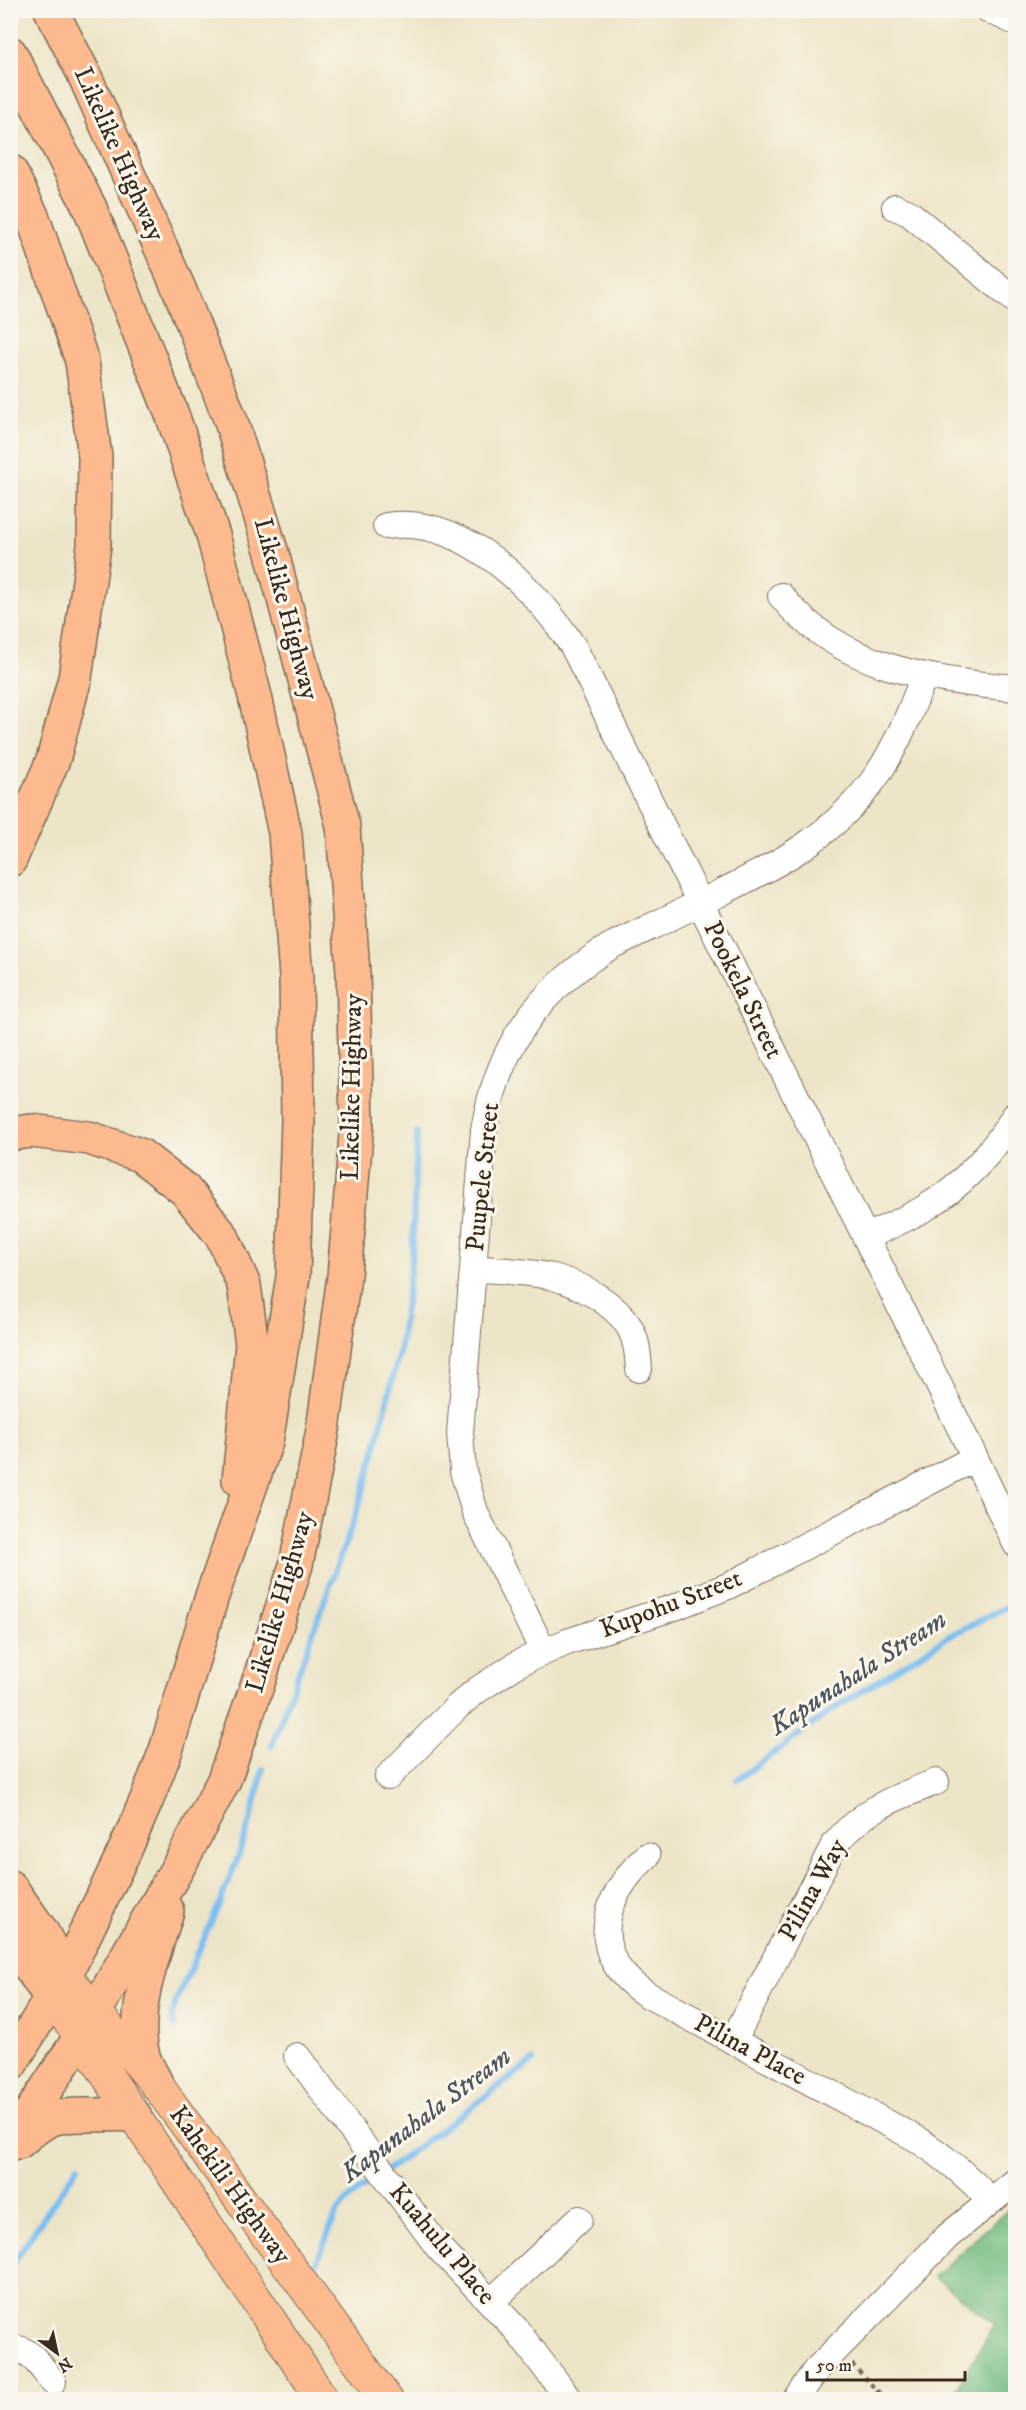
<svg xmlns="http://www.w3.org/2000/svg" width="1026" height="2410" font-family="'IM FELL DW Pica',serif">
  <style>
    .forest { fill: #74bd84; stroke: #587451; stroke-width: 1.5 }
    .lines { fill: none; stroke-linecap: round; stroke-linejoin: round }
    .stream { stroke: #7cbef1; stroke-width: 6 }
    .minor-casing { stroke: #796b59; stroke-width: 28 }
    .major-casing { stroke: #796b59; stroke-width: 34 }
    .highway-casing { stroke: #796b59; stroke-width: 36 }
    .path { stroke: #796b59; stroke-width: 4; stroke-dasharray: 4.5 4.5; stroke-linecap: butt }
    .minor { stroke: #fff; stroke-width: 26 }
    .major { stroke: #fcba8e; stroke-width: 32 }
    .highway { stroke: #fcba8e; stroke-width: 33 }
    .labels { text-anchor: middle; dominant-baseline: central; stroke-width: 6; stroke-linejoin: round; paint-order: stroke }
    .street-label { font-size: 26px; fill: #3b2a1e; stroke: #fbf7ec }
    .water-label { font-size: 27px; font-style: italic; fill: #4e565d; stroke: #fbf7ec }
  </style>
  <rect width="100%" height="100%" fill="#fbf7ec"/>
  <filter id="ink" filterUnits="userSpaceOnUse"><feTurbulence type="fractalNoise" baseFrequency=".0167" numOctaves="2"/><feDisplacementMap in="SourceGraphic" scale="12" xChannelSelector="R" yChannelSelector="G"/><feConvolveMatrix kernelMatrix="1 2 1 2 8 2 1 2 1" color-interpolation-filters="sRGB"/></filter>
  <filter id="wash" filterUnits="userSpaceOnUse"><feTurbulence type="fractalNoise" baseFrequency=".008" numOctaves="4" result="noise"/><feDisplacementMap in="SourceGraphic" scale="24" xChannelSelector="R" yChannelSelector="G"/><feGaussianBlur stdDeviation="1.35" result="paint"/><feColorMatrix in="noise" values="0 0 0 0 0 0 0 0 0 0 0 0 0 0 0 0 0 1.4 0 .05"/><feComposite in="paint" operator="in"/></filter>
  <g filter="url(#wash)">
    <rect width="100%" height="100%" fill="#ede5c7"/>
    <path class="forest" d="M1015 2203V2399H950L995 2324 934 2277Z"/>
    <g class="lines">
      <path class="stream" d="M272 1745 356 1514 372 1462 399 1353 412 1256 417 1133
        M737 1780 832 1710 949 1636 1006 1607
        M174 2027 172 2017 176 2001C210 1925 247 1851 263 1769
        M387 2170 533 2061
        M10 2268 78 2166
        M314 2268 337 2212 351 2197 378 2176"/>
    </g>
  </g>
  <g filter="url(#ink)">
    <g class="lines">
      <defs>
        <path id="minor" d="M989 10 1016 22
          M895 207 909 213 1016 301
          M386 526C463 514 536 589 574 648L975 1458 1016 1544
          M781 596C839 667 929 681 1016 688
          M866 1237C886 1228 906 1219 925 1208 962 1186 994 1151 1016 1114
          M474 1268C499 1271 528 1271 553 1277 580 1284 615 1303 630 1328 637 1341 638 1355 639 1369
          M543 1651 475 1512 463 1471 460 1433 484 1130C498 1046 538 990 611 946 646 929 682 912 718 894 781 863 835 835 877 775 898 744 911 710 924 676
          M388 1777 457 1707 476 1691 519 1663 567 1642 675 1607 728 1586 975 1458
          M647 1856C601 1898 586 1955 646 1994L917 2139C945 2157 968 2176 990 2200
          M733 2041 834 1845C863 1809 894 1798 936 1782
          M297 2056 438 2247 515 2328 570 2400
          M491 2302 579 2219
          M10 2348C31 2347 41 2368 53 2382
          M795 2400 816 2370 948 2236 1016 2181"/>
        <path id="major" d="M65 1976 157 2085 387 2400
          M51 1998 81 2036 323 2400"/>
        <path id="highway" d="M10 53 90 208 173 417 213 535 255 696 285 833 296 977 298 1120 293 1277 266 1442 212 1596 166 1750 147 1799 125 1850 65 1976 10 2065
          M10 171 33 218 82 361 95 457 94 546 75 678 53 760 10 860
          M10 1134 31 1131 89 1138 140 1155 185 1190 222 1236 244 1285 252 1344 239 1480
          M10 1887 42 1932 65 1976
          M10 1938 51 1998
          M157 2085C153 2076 146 2066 143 2056 131 2008 154 1956 167 1911
          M19 2142C46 2118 54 2114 91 2115 105 2115 120 2114 134 2115
          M10 2144 81 2036 182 1860 224 1780 258 1683 296 1565 323 1430 344 1276 357 1123 353 973 343 826 272 553 231 421 180 291 83 72 51 10"/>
      </defs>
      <use href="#minor" class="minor-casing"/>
      <use href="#major" class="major-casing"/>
      <use href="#highway" class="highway-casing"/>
      <path class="path" d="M852 2364 886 2400"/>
      <use href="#minor" class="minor"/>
      <use href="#major" class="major"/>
      <use href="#highway" class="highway"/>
    </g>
  </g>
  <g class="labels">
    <g class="street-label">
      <text transform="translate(119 154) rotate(66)">Likelike Highway</text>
      <text transform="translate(286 609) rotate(75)">Likelike Highway</text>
      <text transform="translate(743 990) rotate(64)">Pookela Street</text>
      <text transform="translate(352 1087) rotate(-89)">Likelike Highway</text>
      <text transform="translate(483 1177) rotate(-84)">Puupele Street</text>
      <text transform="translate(280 1602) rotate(-74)">Likelike Highway</text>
      <text transform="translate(671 1604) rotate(-21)">Kupohu Street</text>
      <text transform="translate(813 1890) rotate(-61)">Pilina Way</text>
      <text transform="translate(750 2050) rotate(28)">Pilina Place</text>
      <text transform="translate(230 2185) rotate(54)">Kahekili Highway</text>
      <text transform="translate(442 2244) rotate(50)">Kuahulu Place</text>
    </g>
    <g class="water-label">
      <text transform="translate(858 1673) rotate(-33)">Kapunahala Stream</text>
      <text transform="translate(426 2115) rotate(-37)">Kapunahala Stream</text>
    </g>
  </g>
  <rect width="1026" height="2410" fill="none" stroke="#fbf7ec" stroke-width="36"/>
  <g transform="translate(57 2353) rotate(147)" stroke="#fbf7ec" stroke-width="4.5" paint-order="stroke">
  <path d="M0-4.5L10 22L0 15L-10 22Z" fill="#3b2a1e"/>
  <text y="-9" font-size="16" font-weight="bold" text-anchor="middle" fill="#3b2a1e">N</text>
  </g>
  <path d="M807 2371v9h158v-9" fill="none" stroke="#3b2a1e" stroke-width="3"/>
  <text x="816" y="2371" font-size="18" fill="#3b2a1e" stroke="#fbf7ec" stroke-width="4.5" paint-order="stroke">50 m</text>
</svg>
